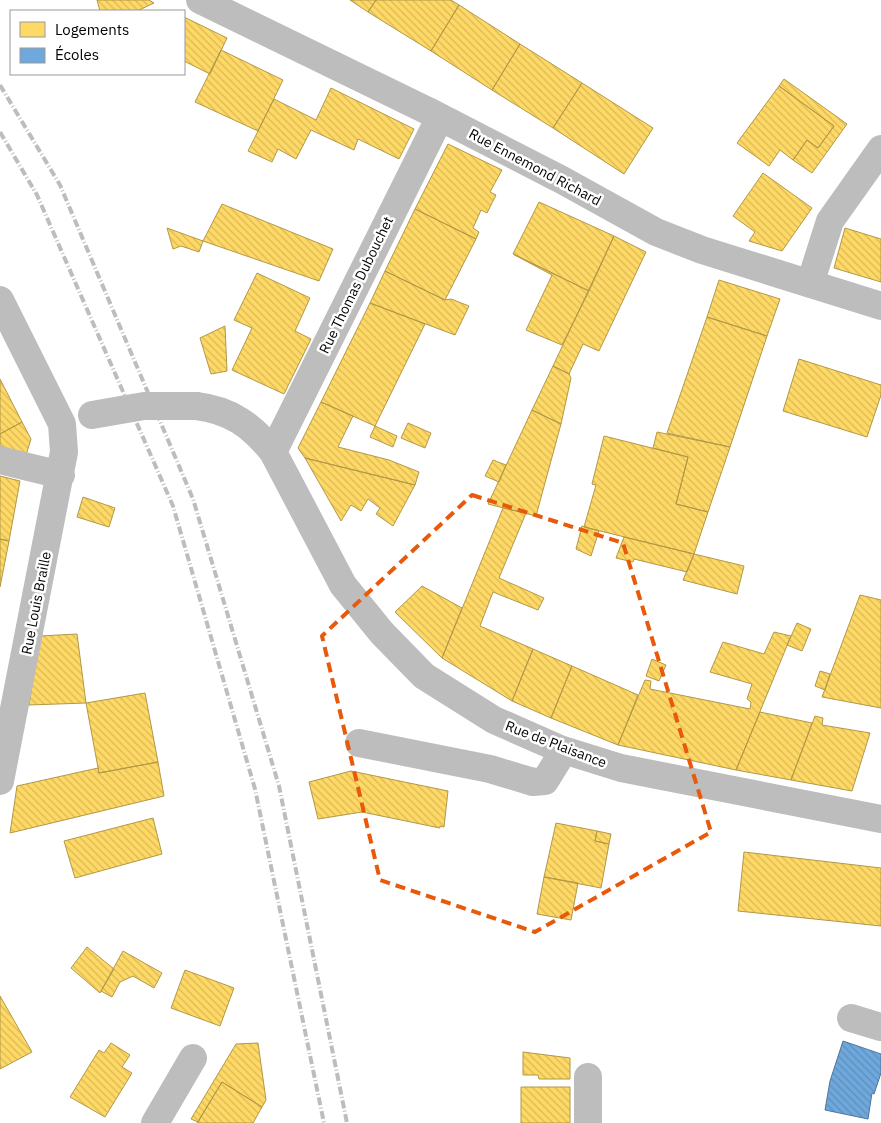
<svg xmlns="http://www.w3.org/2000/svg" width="881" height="1123" font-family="'IBM Plex Sans',sans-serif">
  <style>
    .homes { fill: url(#homes-back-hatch); stroke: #b29847 }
    .schools { fill: url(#schools-back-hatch); stroke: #4e769a }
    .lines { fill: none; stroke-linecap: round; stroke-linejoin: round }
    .minor { stroke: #bdbdbd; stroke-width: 28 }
    .rail { stroke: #bdbdbd; stroke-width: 4; stroke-dasharray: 8 2.5 1 2.5; stroke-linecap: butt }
    .minor-bridge { stroke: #bdbdbd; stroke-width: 28 }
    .marked { fill: none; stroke: #e8590c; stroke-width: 4; stroke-dasharray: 10 6; stroke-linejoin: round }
    .labels { text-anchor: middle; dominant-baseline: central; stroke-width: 5; stroke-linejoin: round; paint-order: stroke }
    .street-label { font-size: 14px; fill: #000; stroke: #fff }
  </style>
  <defs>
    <pattern id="homes-back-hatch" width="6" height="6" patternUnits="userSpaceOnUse" patternTransform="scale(1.25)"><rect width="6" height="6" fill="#ffd966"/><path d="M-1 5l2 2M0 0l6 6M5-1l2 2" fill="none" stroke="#d9b857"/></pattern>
    <pattern id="schools-back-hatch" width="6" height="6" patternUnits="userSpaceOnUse" patternTransform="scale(1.25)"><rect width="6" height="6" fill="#6fa8dc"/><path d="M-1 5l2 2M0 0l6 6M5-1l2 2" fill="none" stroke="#5e8fbb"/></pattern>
  </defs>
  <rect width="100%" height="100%" fill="#fff"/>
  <path class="homes" d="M97 0H149L154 3 137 11H100Z
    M350 0H376L368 12Z
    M376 0H451L459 5 431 51 368 12Z
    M459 5 520 44 492 90 431 51Z
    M184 17 227 38 210 74 184 61Z
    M520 44 582 83 553 128 492 90Z
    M221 50 283 80 258 131 195 102Z
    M784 79 847 124 812 173 793 160 807 140 818 148 834 126 779 86Z
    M582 83 653 128 624 174 553 128Z
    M779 86 834 126 818 148 807 140 793 160 780 150 769 166 737 143Z
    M331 88 414 129 399 159 358 139 354 150 311 130 296 159 278 149 272 162 248 151 274 99 316 120Z
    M448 144 502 170 490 192 496 195 487 213 481 210 473 228 479 232 476 239 415 209Z
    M763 173 812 208 782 251 749 241 755 232 733 216Z
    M539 202 614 236 589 291 513 254Z
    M222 204 333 249 319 281 203 241Z
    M415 209 476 239 445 300 385 271Z
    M167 228 203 241 199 252 181 246 173 249Z
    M845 228 881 239V282L834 268Z
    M614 236 646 252 599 351 583 344 569 374 553 366Z
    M513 254 589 291 562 345 526 330 552 275Z
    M385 271 445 300 451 299 469 306 455 335 370 303Z
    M257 273 310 298 295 331 311 339 284 394 232 370 252 328 234 320Z
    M719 280 780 299 767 336 707 317Z
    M370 303 425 324 375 426 321 402Z
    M707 317 767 336 730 447 667 433Z
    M225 326 227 371 211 374 200 338Z
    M799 359 881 385V395L867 437 783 411Z
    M553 366 569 374 571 378 561 424 532 410Z
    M0 379 22 422 0 434Z
    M321 402 353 416 338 447 389 460 419 472 415 485 305 458 298 448Z
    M532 410 561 424 536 516 488 504Z
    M22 422 31 439 26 455 0 446V434Z
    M408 423 431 433 425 448 401 438Z
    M375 426 397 436 393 447 370 437Z
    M657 432 730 447 708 512 676 504 688 457 653 448Z
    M604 436 688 457 676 504 708 512 694 554 584 527 596 485 592 484Z
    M305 458 415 485 393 526 376 514 380 508 368 499 361 511 351 505 341 521Z
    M493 460 506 465 499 482 485 476Z
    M0 476 20 481 9 541 0 539Z
    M83 497 115 508 109 527 77 517Z
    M503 508 526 513 499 578 544 598 538 610 493 592 480 626 533 649 512 701 442 658Z
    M582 526 599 531 591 556 576 549Z
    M624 537 694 554 687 572 634 559 633 562 616 558Z
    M0 539 9 541 0 587Z
    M694 554 744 566 737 594 683 580Z
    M422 586 462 608 442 658 395 612Z
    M860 595 881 600V708L822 697Z
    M797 623 811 629 802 651 787 645Z
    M774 632 791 636 736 770 618 745 645 680 651 681 650 689 750 709 751 702 747 699 752 684 710 672 723 642 764 654Z
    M77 634 86 703 29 705 40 636Z
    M533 649 572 666 551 718 512 701Z
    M652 659 666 665 659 681 646 676Z
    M572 666 638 695 618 745 551 718Z
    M820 671 830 674 825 690 815 686Z
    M145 693 158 762 99 773 86 703Z
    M760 712 812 723 791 780 736 770Z
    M815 716 823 718 822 725 870 733 852 791 791 780Z
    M158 762 164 796 10 833 17 786 98 768 99 773Z
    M351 771 448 791 444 827 440 826V828L362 812 318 819 309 782Z
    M153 818 162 854 75 878 64 841Z
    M556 823 597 831 595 841 609 844 601 888 544 877Z
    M597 831 611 834 609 844 595 841Z
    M744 852 881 868V926L738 911Z
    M544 877 578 883 571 920 537 914Z
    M87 947 114 969 100 993 71 968Z
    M123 951 162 973 154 988 133 976 120 982 112 997 101 991Z
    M185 970 234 988 220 1026 171 1008Z
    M0 996 32 1052 0 1069Z
    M111 1043 130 1055 122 1067 132 1073 105 1117 70 1097 99 1050 104 1053Z
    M258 1043 266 1100 262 1107 222 1082 198 1122 191 1119 236 1044Z
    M523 1052 570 1058V1079H539L538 1075H523Z
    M222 1082 262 1107 253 1123H197Z
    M521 1087H570V1123H521Z"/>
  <path class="schools" d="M843 1041 881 1054V1073L874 1094 872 1093 868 1119 825 1110 830 1081Z"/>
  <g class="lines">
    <path class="minor" d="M200 0 428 111 562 180 656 232 702 250 881 306
      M810 284 830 221 881 149
      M0 300 62 424 64 452 0 781
      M196 406C231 410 252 426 273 452L343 585 382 633 424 676 494 720 560 749 621 768 881 819
      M273 452 440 117
      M0 460 61 475
      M359 743 490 769 533 782 545 781 558 760 560 749
      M851 1018 881 1027
      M588 1077V1123
      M155 1123 193 1058"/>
    <path class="rail" d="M0 85 60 185 193 499 279 786 347 1123
      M0 132 37 195 173 506 255 789 324 1123"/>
    <path class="minor-bridge" d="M92 415 144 406H196"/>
  </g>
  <path class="marked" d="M472 495 623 543 711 832 535 932 380 880 322 636Z"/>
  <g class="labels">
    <g class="street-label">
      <text transform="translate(535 167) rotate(28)">Rue Ennemond Richard</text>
      <text transform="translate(356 285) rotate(-64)">Rue Thomas Dubouchet</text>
      <text transform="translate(36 603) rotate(-79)">Rue Louis Braille</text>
      <text transform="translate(556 744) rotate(21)">Rue de Plaisance</text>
    </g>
  </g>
  <rect x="10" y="10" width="175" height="65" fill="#ffffff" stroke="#999999"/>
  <rect x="20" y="22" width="25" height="15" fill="#ffd966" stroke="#999999"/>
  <text x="55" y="35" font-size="15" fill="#000000">Logements</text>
  <rect x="20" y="48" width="25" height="15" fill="#6fa8dc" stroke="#999999"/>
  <text x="55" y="60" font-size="15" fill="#000000">Écoles</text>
</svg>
